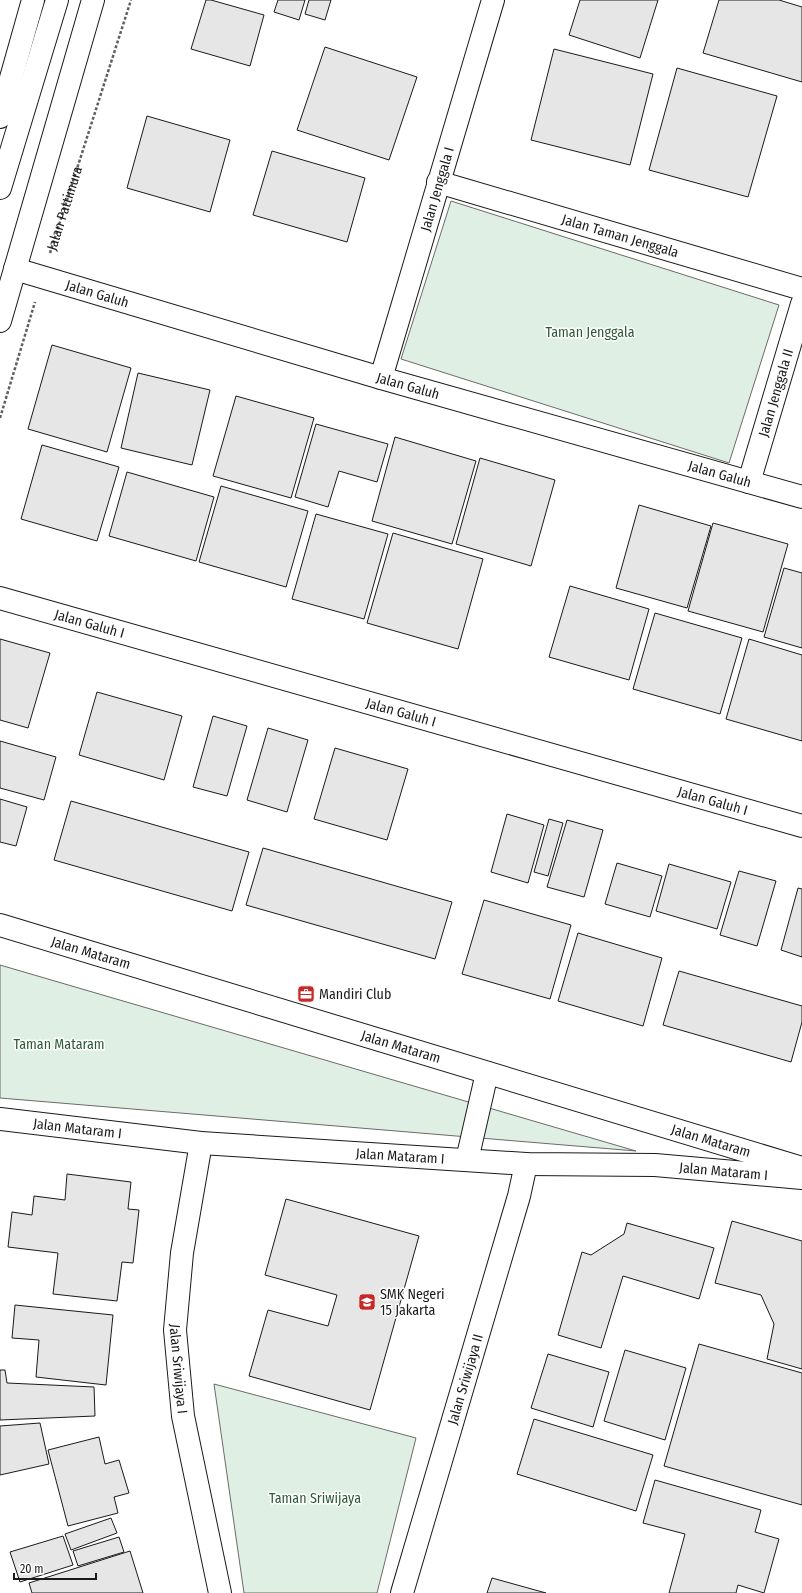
<svg xmlns="http://www.w3.org/2000/svg" width="802" height="1593" font-family="'Fira Sans Condensed',sans-serif">
  <style>
    .green { fill: #e0efe3; stroke: #6a6a6a }
    .building { fill: #e6e6e6; stroke: #1a1a1a }
    .lines { fill: none; stroke-linecap: round; stroke-linejoin: round }
    .street-casing { stroke: #1a1a1a; stroke-width: 24 }
    .primary-casing { stroke: #1a1a1a; stroke-width: 24 }
    .path { stroke: #5f5f5f; stroke-width: 2.5; stroke-dasharray: 3 2; stroke-linecap: butt }
    .street { stroke: #fff; stroke-width: 22 }
    .primary { stroke: #fff; stroke-width: 22 }
    .labels { text-anchor: middle; dominant-baseline: central; stroke-width: 3; stroke-linejoin: round; paint-order: stroke }
    .street-label { font-size: 14px; fill: #1a1a1a; stroke: #fff }
    .park-label { font-size: 14px; fill: #2b5a34; stroke: #fff }
    .poi-label { font-size: 14px; fill: #1a1a1a; stroke: #fff; text-anchor: start }
  </style>
  <rect width="100%" height="100%" fill="#fff"/>
  <path class="green" d="M451 201 779 305 729 463 401 359Z
    M0 965 636 1151 0 1098Z
    M214 1384 416 1438 377 1593H244Z"/>
  <path class="building" d="M206 0H211L264 15 250 66 191 49Z
    M278 0H305L299 20 274 12Z
    M309 0H331L325 20 305 14Z
    M580 0H658L640 58 569 35Z
    M719 0H779L802 7V82L703 53Z
    M325 47 417 77 389 160 297 130Z
    M554 49 653 74 630 165 531 140Z
    M677 68 777 96 748 197 649 170Z
    M147 116 230 140 210 212 127 188Z
    M272 151 365 178 347 242 253 215Z
    M52 345 131 368 107 452 28 429Z
    M138 373 210 390 192 465 121 448Z
    M236 396 314 418 291 498 213 476Z
    M316 424 388 444 377 482 339 471 328 507 295 497Z
    M395 437 476 461 452 544 372 521Z
    M42 445 119 467 97 541 21 519Z
    M480 458 555 480 531 566 456 544Z
    M127 472 214 497 196 561 109 536Z
    M221 486 308 511 286 587 199 562Z
    M639 505 711 526 687 608 616 588Z
    M316 514 388 534 364 619 292 599Z
    M713 523 788 544 763 632 688 611Z
    M393 533 483 559 458 649 367 623Z
    M784 568 802 573V648L764 637Z
    M570 586 649 609 629 680 549 657Z
    M655 613 742 638 720 714 633 689Z
    M0 639 50 653 28 728 0 720Z
    M749 639 802 655V741L726 719Z
    M97 692 182 716 164 780 79 755Z
    M213 716 247 726 227 796 193 787Z
    M268 728 308 740 287 812 247 800Z
    M0 741 56 757 44 800 0 788Z
    M335 748 408 769 387 840 314 819Z
    M0 799 27 807 16 846 0 842Z
    M71 801 249 852 232 911 54 860Z
    M507 814 544 825 528 883 491 872Z
    M549 819 563 823 548 876 534 872Z
    M567 820 603 830 584 897 547 887Z
    M263 848 452 902 435 959 246 905Z
    M617 863 662 876 650 917 605 904Z
    M669 864 731 882 717 929 656 911Z
    M739 871 776 881 757 946 720 935Z
    M798 888 802 889V957L781 950Z
    M484 900 571 925 550 999 462 974Z
    M578 933 662 958 643 1026 558 1001Z
    M679 971 802 1006V1022L791 1062 663 1025Z
    M67 1174 131 1182 128 1209 139 1210 133 1263 122 1262 117 1301 53 1294 58 1253 8 1247 12 1212 32 1215 34 1196 65 1200Z
    M286 1199 419 1236 370 1410 249 1376 268 1310 328 1326 337 1295 265 1275Z
    M732 1221 802 1241V1369L767 1359 774 1324 761 1295 715 1283Z
    M627 1223 714 1248 699 1299 623 1276 601 1348 558 1335 582 1252 591 1255 624 1234Z
    M15 1305 113 1315 106 1385 36 1377 39 1340 12 1338Z
    M699 1344 802 1373V1505L664 1466Z
    M625 1350 686 1368 665 1440 604 1421Z
    M548 1354 609 1372 593 1427 531 1408Z
    M0 1370H5L7 1383 94 1387 95 1416 0 1420Z
    M534 1419 653 1455 636 1511 517 1474Z
    M40 1423 49 1464 0 1475V1426Z
    M99 1437 105 1464 119 1460 129 1493 114 1497 118 1513 68 1526 48 1450Z
    M655 1480 761 1510 755 1532 779 1539 764 1593 738 1585 736 1593H669L685 1534 643 1523Z
    M111 1518 117 1533 71 1550 65 1534Z
    M63 1536 73 1565 20 1582 10 1552Z
    M119 1537 124 1552 78 1566 73 1551Z
    M130 1551 143 1593H32L29 1583Z
    M492 1578 546 1593H487Z"/>
  <g class="lines">
    <defs>
      <g id="street">
        <path d="M0 117 33 0"/>
        <path id="s2" d="M438 182 802 289"/>
        <path id="s3" d="M15 269 381 378 802 497"/>
        <path id="s4" d="M381 378 493 0"/>
        <path id="s5" d="M749 482 802 304"/>
        <path id="s6" d="M0 598 802 826"/>
        <path id="s7" d="M0 925 802 1168"/>
        <path id="s8" d="M0 1119 201 1143 526 1164 655 1165 802 1178"/>
        <path id="s9" d="M201 1143 182 1253 175 1330 183 1416 220 1593"/>
        <path d="M467 1160 487 1073"/>
        <path id="s10" d="M402 1593 519 1196 526 1164"/>
      </g>
      <path id="primary" d="M0 188 57 0
        M0 321 93 0"/>
    </defs>
    <use href="#street" class="street-casing"/>
    <use href="#primary" class="primary-casing"/>
    <g class="path">
      <path id="s1" d="M50 253 131 0"/>
      <path d="M0 418 35 302"/>
    </g>
    <use href="#street" class="street"/>
    <use href="#primary" class="primary"/>
  </g>
  <defs>
    <symbol id="office-square" viewBox="-11 -11 22 22"><rect x="-9" y="-9" width="18" height="18" rx="4" fill="#c62828" stroke="#fff"/><path d="M-6-3h4V-5.5h4V-3h4V5H-6ZM-1-4.5V-3h2v-1.5ZM-6 0V1H6V0Z" fill="#fff"/></symbol>
    <symbol id="school-square" viewBox="-11 -11 22 22"><rect x="-9" y="-9" width="18" height="18" rx="4" fill="#c62828" stroke="#fff"/><path d="M0-5L7-2L0 1L-7-2ZM-4 1L0 2.5L4 1V4Q0 6-4 4Z" fill="#fff"/></symbol>
  </defs>
  <g fill-rule="evenodd">
    <use href="#office-square" x="296" y="984" width="20" height="20"/>
    <use href="#school-square" x="357" y="1292" width="20" height="20"/>
  </g>
  <g class="labels">
    <g class="street-label">
      <text stroke="none"><textPath href="#s4" startOffset="197">Jalan Jenggala I</textPath></text>
      <text stroke="none"><textPath href="#s1" startOffset="47">Jalan Pattimura</textPath></text>
      <text stroke="none"><textPath href="#s2" startOffset="190">Jalan Taman Jenggala</textPath></text>
      <text stroke="none"><textPath href="#s3" startOffset="86">Jalan Galuh</textPath></text>
      <text stroke="none"><textPath href="#s3" startOffset="410">Jalan Galuh</textPath></text>
      <text stroke="none"><textPath href="#s5" startOffset="93">Jalan Jenggala II</textPath></text>
      <text stroke="none"><textPath href="#s3" startOffset="734">Jalan Galuh</textPath></text>
      <text stroke="none"><textPath href="#s6" startOffset="93">Jalan Galuh I</textPath></text>
      <text stroke="none"><textPath href="#s6" startOffset="417">Jalan Galuh I</textPath></text>
      <text stroke="none"><textPath href="#s6" startOffset="741">Jalan Galuh I</textPath></text>
      <text stroke="none"><textPath href="#s7" startOffset="95">Jalan Mataram</textPath></text>
      <text stroke="none"><textPath href="#s7" startOffset="419">Jalan Mataram</textPath></text>
      <text stroke="none"><textPath href="#s8" startOffset="78">Jalan Mataram I</textPath></text>
      <text stroke="none"><textPath href="#s7" startOffset="743">Jalan Mataram</textPath></text>
      <text stroke="none"><textPath href="#s8" startOffset="402">Jalan Mataram I</textPath></text>
      <text stroke="none"><textPath href="#s8" startOffset="726">Jalan Mataram I</textPath></text>
      <text stroke="none"><textPath href="#s9" startOffset="228">Jalan Sriwijaya I</textPath></text>
      <text stroke="none"><textPath href="#s10" startOffset="223">Jalan Sriwijaya II</textPath></text>
    </g>
    <g class="park-label">
      <text x="590" y="332">Taman Jenggala</text>
      <text x="59" y="1044">Taman Mataram</text>
      <text x="315" y="1498">Taman Sriwijaya</text>
    </g>
    <g class="poi-label">
      <text x="319" y="994">Mandiri Club</text>
      <text x="380" y="1294">SMK Negeri<tspan x="380" dy="16">15 Jakarta</tspan></text>
    </g>
  </g>
  <path d="M14 1573v6h82v-6" fill="none" stroke="#1a1a1a" stroke-width="2"/>
  <text x="20" y="1573" font-size="12" fill="#1a1a1a" stroke="#ffffff" stroke-width="3" paint-order="stroke">20 m</text>
</svg>
